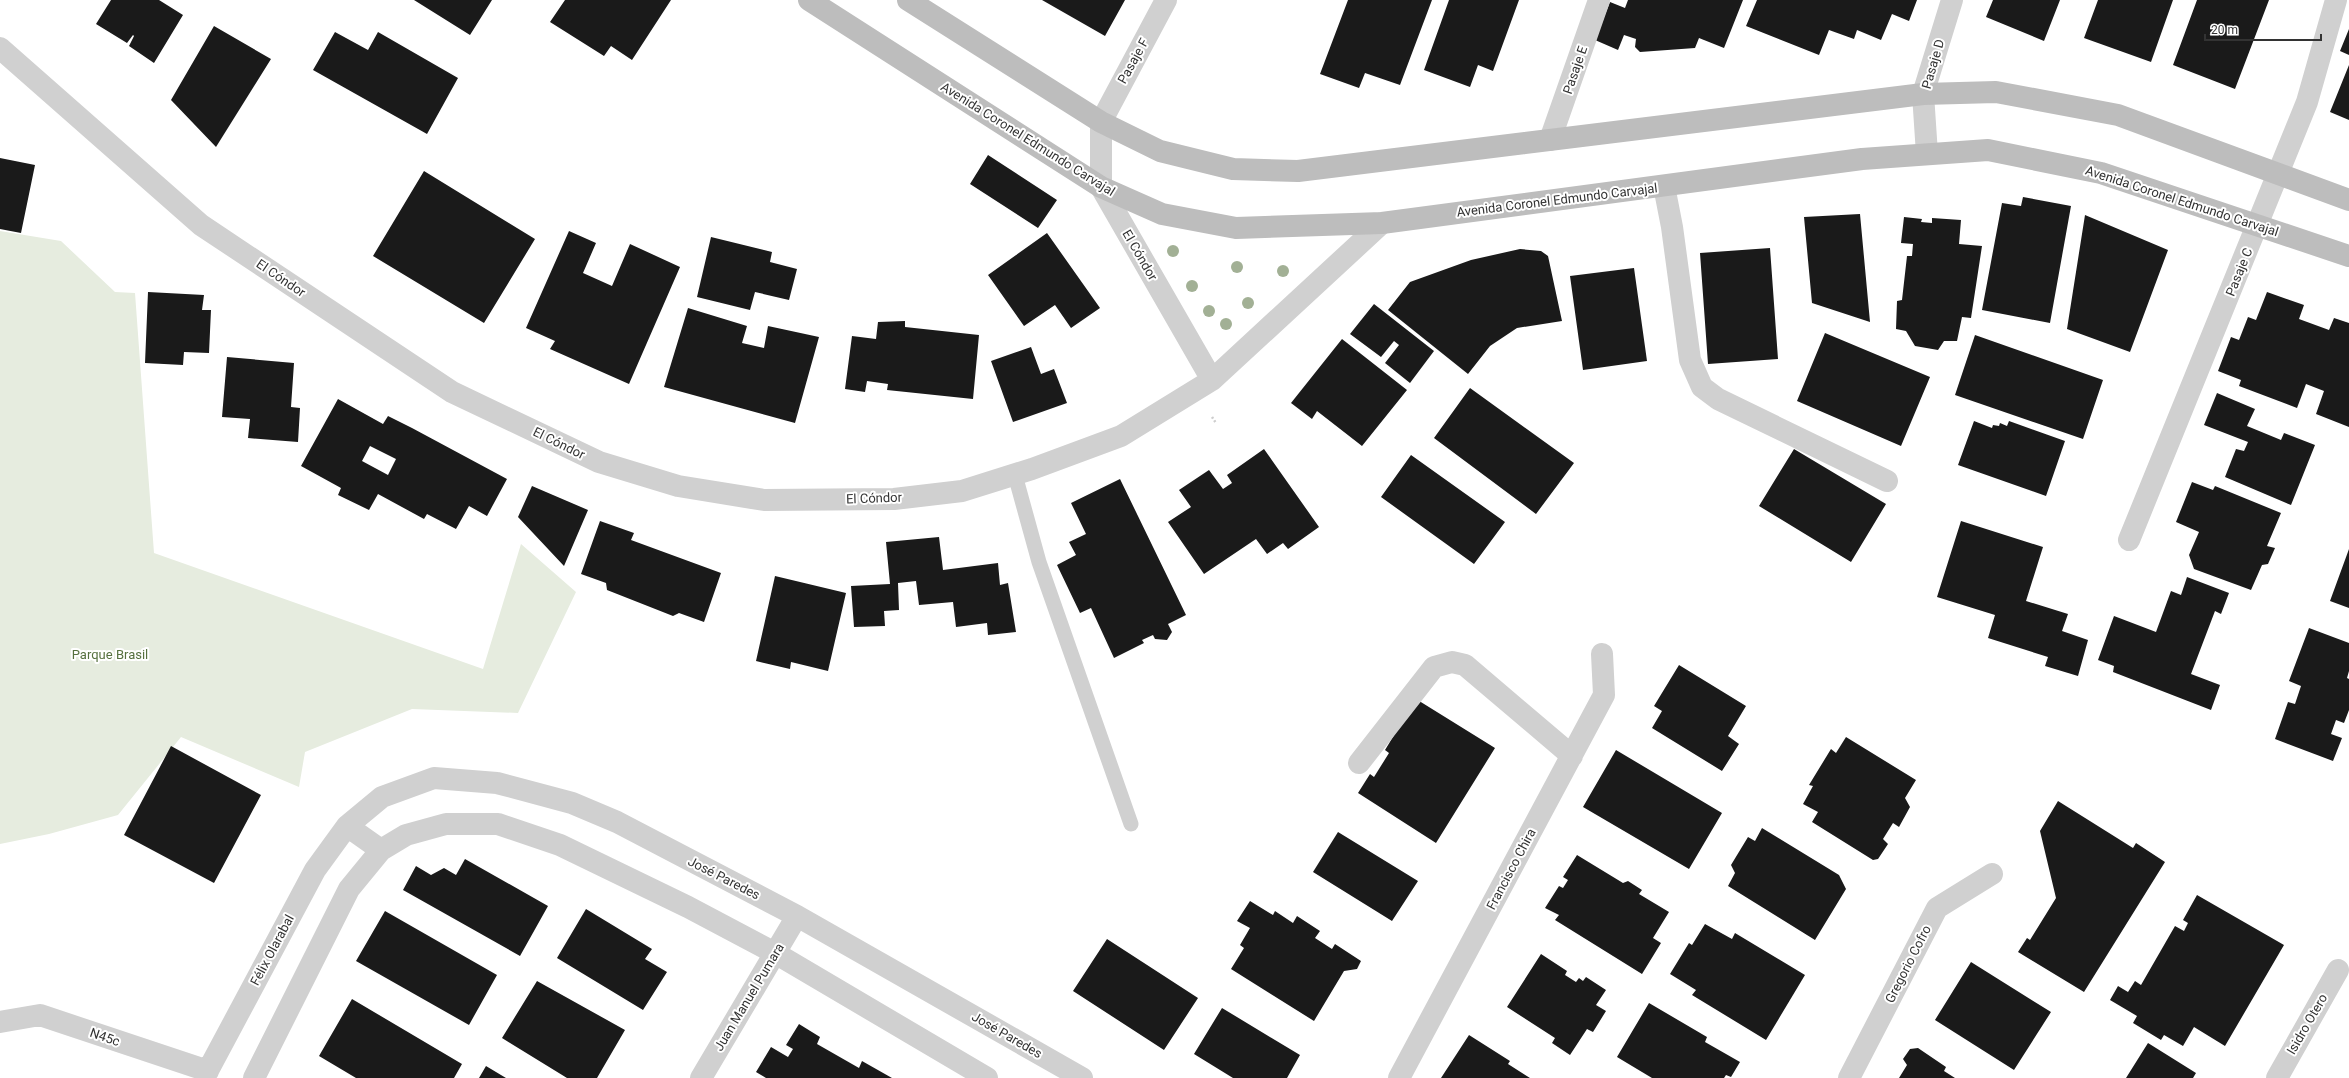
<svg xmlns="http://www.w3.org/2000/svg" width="2349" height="1078" font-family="Roboto,sans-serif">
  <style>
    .green { fill: #e6ecdf }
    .building { fill: #1a1a1a; fill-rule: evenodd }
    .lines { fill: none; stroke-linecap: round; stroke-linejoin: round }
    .path { stroke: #cdcdcd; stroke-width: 2.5; stroke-dasharray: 2 2; stroke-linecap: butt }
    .lane { stroke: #d0d0d0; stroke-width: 15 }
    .street { stroke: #d0d0d0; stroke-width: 22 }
    .secondary { stroke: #bdbdbd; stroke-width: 22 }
    .tree { fill: #a2b095 }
    .labels { text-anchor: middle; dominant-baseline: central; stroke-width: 4; stroke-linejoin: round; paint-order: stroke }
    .street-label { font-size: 13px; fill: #333; stroke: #fff }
    .park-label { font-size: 13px; fill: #56703f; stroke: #fff }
  </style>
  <rect width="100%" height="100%" fill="#fff"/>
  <path class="green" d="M0 231 61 241 115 292 135 293 154 553 483 669 521 544 576 592 518 713 412 709 305 752 299 787 181 737 118 815 49 834 0 844Z"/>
  <path class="building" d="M111 0H159L183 15 154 63 129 46 134 36 133 35 127 43 96 24Z
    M414 0H492L470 35Z
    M565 0H671L632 60 611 46 604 56 550 22Z
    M1042 0H1125L1105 36Z
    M1348 0H1432L1400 85 1365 73 1359 88 1320 74Z
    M1449 0H1519L1493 71 1478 65 1470 87 1424 70Z
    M1628 0H1743L1724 48 1699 38 1695 48 1640 52 1635 47 1636 39 1624 35 1618 50 1595 40 1610 2 1625 8Z
    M1757 0H1917L1909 21 1892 14 1881 40 1857 30 1854 39 1829 30 1819 55 1746 26Z
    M1993 0H2060L2044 41 1986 17Z
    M2098 0H2173L2151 62 2084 38Z
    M2197 0H2269L2235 89 2173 65Z
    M214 26 271 59 216 147 171 100Z
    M2349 29V55L2340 51Z
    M335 32 368 50 378 32 458 78 427 134 313 70Z
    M2349 65V120L2330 112Z
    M988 155 1057 200 1038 228 970 184Z
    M0 158 35 165 21 233 0 229Z
    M424 171 535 239 484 323 373 256Z
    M2023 197 2071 206 2050 323 1982 310 2002 203 2021 206Z
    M1860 214 1870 322 1812 303 1804 217Z
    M2085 215 2168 250 2130 352 2067 329Z
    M1904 217 1922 219 1921 222 1932 223V218L1961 220 1959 244 1982 246 1971 318 1962 317 1957 341H1944L1938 350 1915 346 1906 331 1896 329 1897 301 1902 300 1907 256H1912L1913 244 1901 243Z
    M569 231 596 243 583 273 612 286 630 244 680 267 629 384 550 349 555 341 526 328Z
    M1047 233 1100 308 1071 328 1055 305 1024 326 988 275Z
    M711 237 772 252 770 262 797 269 789 300 755 292 750 310 697 297Z
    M1770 248 1778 359 1708 364 1700 253Z
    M1520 249 1541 251 1548 256 1562 321 1517 328 1490 346 1468 374 1388 310 1410 282 1471 260Z
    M1634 268 1647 361 1583 370 1570 276Z
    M148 292 204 295 202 310H211L209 353 184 352 183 365 145 363Z
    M2267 292 2304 305 2299 319 2329 330 2334 318 2349 323V427L2316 414 2324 391 2306 384 2297 408 2239 386 2241 380 2218 371 2231 337 2239 340 2248 317 2256 320Z
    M1374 304 1434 351 1410 383 1385 363 1399 345 1394 341 1381 357 1350 334Z
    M688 308 747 326 742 343 764 348 768 326 819 337 795 423 664 387Z
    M905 321V327L979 335 973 399 887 390 888 384 867 381 865 392 845 389 852 336 876 339 878 322Z
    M1825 333 1930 377 1901 446 1797 401Z
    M1975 335 2103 380 2083 439 1955 395Z
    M1342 339 1407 390 1362 446 1317 411 1312 419 1291 403Z
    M1031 347 1041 374 1054 369 1067 403 1013 422 991 361Z
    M227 357 294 363 291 407 300 408 298 442 248 438 250 419 222 417Z
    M1470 388 1574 463 1536 514 1434 438Z
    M2217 393 2255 409 2247 426 2281 440 2284 433 2315 445 2291 505 2225 477 2236 449 2244 451 2248 442 2204 425Z
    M338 399 383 424 388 416 412 428 507 479 487 516 469 506 456 529 427 514 424 519 378 494 369 510 338 495 341 488 301 466ZM370 446 396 459 388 475 362 461Z
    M1974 421 1992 428 1993 425 1999 426 2000 423 2007 426 2009 421 2065 441 2046 496 1958 465Z
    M1264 449 1319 527 1288 549 1283 543 1267 554 1256 539 1204 574 1168 522 1191 507 1179 490 1209 470 1223 489 1232 483 1227 475Z
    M1794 449 1886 504 1851 562 1759 506Z
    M1411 455 1505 522 1474 564 1381 497Z
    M1120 479 1186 615 1168 624 1172 632 1167 640 1155 639 1153 635 1142 640 1144 643 1114 658 1091 608 1080 613 1057 565 1076 555 1069 542 1086 534 1071 503Z
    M2192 482 2213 490 2215 486 2281 513 2267 546 2275 548 2268 564 2262 565 2251 590 2194 569 2189 555 2199 532 2176 522Z
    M532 486 588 510 564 566 518 517Z
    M600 521 634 533 631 540 721 573 704 622 679 613 673 616 607 590 606 583 581 574Z
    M1961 521 2043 547 2026 601 2068 614 2062 631 2088 640 2078 676 2045 666 2048 657 1988 638 1995 615 1937 597Z
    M939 537 943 570 998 563 1000 585 1008 583 1016 632 988 635 987 623 956 627 953 602 919 605 916 581 898 583 899 610 884 611 885 626 854 627 851 586 890 584 886 542Z
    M2349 549V608L2330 601Z
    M775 576 846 593 828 671 791 662 790 669 756 661Z
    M2187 577 2229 593 2221 614 2215 611 2191 674 2220 685 2211 710 2113 672 2114 666 2098 660 2114 616 2156 632 2171 591 2181 595Z
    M2309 628 2349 643V671L2347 678 2349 679V710L2344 723 2336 720 2331 734 2342 738 2333 761 2275 739 2288 702 2295 704 2301 686 2289 681Z
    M1679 665 1746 706 1728 736 1739 744 1722 771 1652 728 1662 711 1654 706Z
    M1416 699 1495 748 1436 843 1358 793 1370 774 1374 777 1389 753 1385 750Z
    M1846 737 1916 780 1905 798 1910 807 1899 827 1893 823 1883 839 1888 844 1878 859 1873 860 1812 822 1818 812 1803 804 1813 786 1809 785 1831 749 1836 753Z
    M171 746 261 795 214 883 124 835Z
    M1616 750 1722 813 1689 869 1583 807Z
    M2058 801 2133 848 2136 843 2165 862 2084 992 2018 952 2027 938 2030 940 2056 898 2040 831Z
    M1762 828 1839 875 1846 889 1815 940 1728 886 1735 873 1731 865 1748 837 1755 841Z
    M1338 832 1418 881 1392 921 1313 872Z
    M1577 855 1623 883 1628 881 1642 890 1639 894 1669 912 1653 938 1661 943 1642 974 1555 920 1559 915 1545 908 1559 886 1563 888 1568 880 1563 877Z
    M465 859 548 906 520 956 403 890 416 866 431 875 444 868 456 875Z
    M2197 895 2284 945 2225 1046 2194 1027 2183 1046 2164 1035 2161 1040 2133 1023 2137 1016 2110 1000 2118 986 2128 992 2135 981 2141 985 2175 926 2184 931 2188 923 2183 920Z
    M1250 901 1273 915 1275 911 1293 923 1297 916 1320 931 1315 938 1332 949 1335 944 1361 961 1357 969 1344 971 1314 1021 1231 969 1244 948 1240 945 1250 928 1237 921Z
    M586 909 652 949 645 959 667 972 643 1010 557 958Z
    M385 911 497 975 469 1025 356 961Z
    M1705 924 1732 939 1735 933 1805 975 1766 1040 1692 995 1696 990 1670 974 1689 943 1692 945Z
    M1107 939 1198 998 1164 1050 1073 991Z
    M1541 954 1567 971 1565 975 1576 982 1579 978 1583 981 1586 977 1606 990 1596 1005 1606 1011 1593 1032 1587 1029 1570 1055 1552 1043 1555 1038 1507 1007Z
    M1971 962 2051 1012 2014 1070 1935 1020Z
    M537 981 625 1030 597 1078H567L502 1038Z
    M352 999 462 1064 454 1078H356L319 1056Z
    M1649 1003 1707 1037 1705 1042 1740 1062 1731 1077 1726 1075 1724 1078H1652L1617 1057Z
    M1222 1008 1300 1055 1287 1078H1233L1194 1054Z
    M799 1024 820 1037 817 1044 859 1068 862 1061 892 1078H766L756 1072 771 1047 788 1057 793 1049 786 1045Z
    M1469 1035 1510 1061 1508 1064 1530 1078H1441Z
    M2148 1043 2196 1073 2193 1078H2126Z
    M1918 1048 1946 1067 1944 1071 1955 1078H1899L1907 1065 1903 1059 1910 1049Z
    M486 1066 506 1078H479Z"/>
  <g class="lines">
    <path class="path" d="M1212 417 1216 423"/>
    <path class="lane" d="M1015 475 1039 562 1131 824"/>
    <path class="street" d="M1166 0 1101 122V187L1212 380
      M0 48 201 225 452 392 599 462 678 486 764 500 894 499 962 491 1032 469 1121 436 1212 380 1382 223
      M1550 140 1599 0
      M1927 154 1923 94 1952 0
      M1664 186 1672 227 1690 360 1702 387 1718 399 1887 481
      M2129 540 2307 102 2336 0
      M1359 763 1434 667 1452 662 1465 665 1572 756
      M347 826 381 850
      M0 1022 40 1015 208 1071
      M204 1078 315 870 347 826 382 797 434 778 497 783 572 803 617 822 797 916 1082 1078
      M254 1078 349 889 381 850 406 835 446 824H498L560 845 688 907 775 953 987 1078
      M701 1078 797 916
      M1399 1078 1604 695 1602 654
      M1849 1078 1937 908 1992 874
      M2277 1078 2338 970"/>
    <path class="secondary" d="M809 0 1101 187 1162 214 1236 228 1382 223 1862 159 1988 150 2101 173 2349 256
      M908 0 1101 122 1160 151 1233 169 1298 171 1923 94 1996 92 2118 115 2349 200"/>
  </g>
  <g class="tree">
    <circle cx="1173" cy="251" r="6"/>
    <circle cx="1237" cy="267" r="6"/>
    <circle cx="1283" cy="271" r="6"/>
    <circle cx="1192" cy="286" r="6"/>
    <circle cx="1248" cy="303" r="6"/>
    <circle cx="1209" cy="311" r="6"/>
    <circle cx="1226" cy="324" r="6"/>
  </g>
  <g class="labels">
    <g class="street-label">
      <text transform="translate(1133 61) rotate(-61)">Pasaje F</text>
      <text transform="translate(1933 64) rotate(-74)">Pasaje D</text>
      <text transform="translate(1575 70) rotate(-71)">Pasaje E</text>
      <text transform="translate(1028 139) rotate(32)">Avenida Coronel Edmundo Carvajal</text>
      <text transform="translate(1557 200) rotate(-7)">Avenida Coronel Edmundo Carvajal</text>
      <text transform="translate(2182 201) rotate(18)">Avenida Coronel Edmundo Carvajal</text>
      <text transform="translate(1140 255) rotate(60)">El Cóndor</text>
      <text transform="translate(2239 272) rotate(-68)">Pasaje C</text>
      <text transform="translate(281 278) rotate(34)">El Cóndor</text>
      <text transform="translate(559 443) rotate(26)">El Cóndor</text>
      <text transform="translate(874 498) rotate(-2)">El Cóndor</text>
      <text transform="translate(1511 869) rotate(-62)">Francisco Chira</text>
      <text transform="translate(724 878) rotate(27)">José Paredes</text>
      <text transform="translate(272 950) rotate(-62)">Félix Olarabal</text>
      <text transform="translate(1908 964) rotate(-63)">Gregorio Cofro</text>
      <text transform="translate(749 997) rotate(-59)">Juan Manuel Pumara</text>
      <text transform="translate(2307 1024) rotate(-60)">Isidro Otero</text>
      <text transform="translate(1007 1035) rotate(30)">José Paredes</text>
      <text transform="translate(105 1037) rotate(19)">N45c</text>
    </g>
    <g class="park-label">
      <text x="110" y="654">Parque Brasil</text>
    </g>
  </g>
  <path d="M2205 34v6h116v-6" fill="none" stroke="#333333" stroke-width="2"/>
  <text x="2211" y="34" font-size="12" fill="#333333" stroke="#ffffff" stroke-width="3" paint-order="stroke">20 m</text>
</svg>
